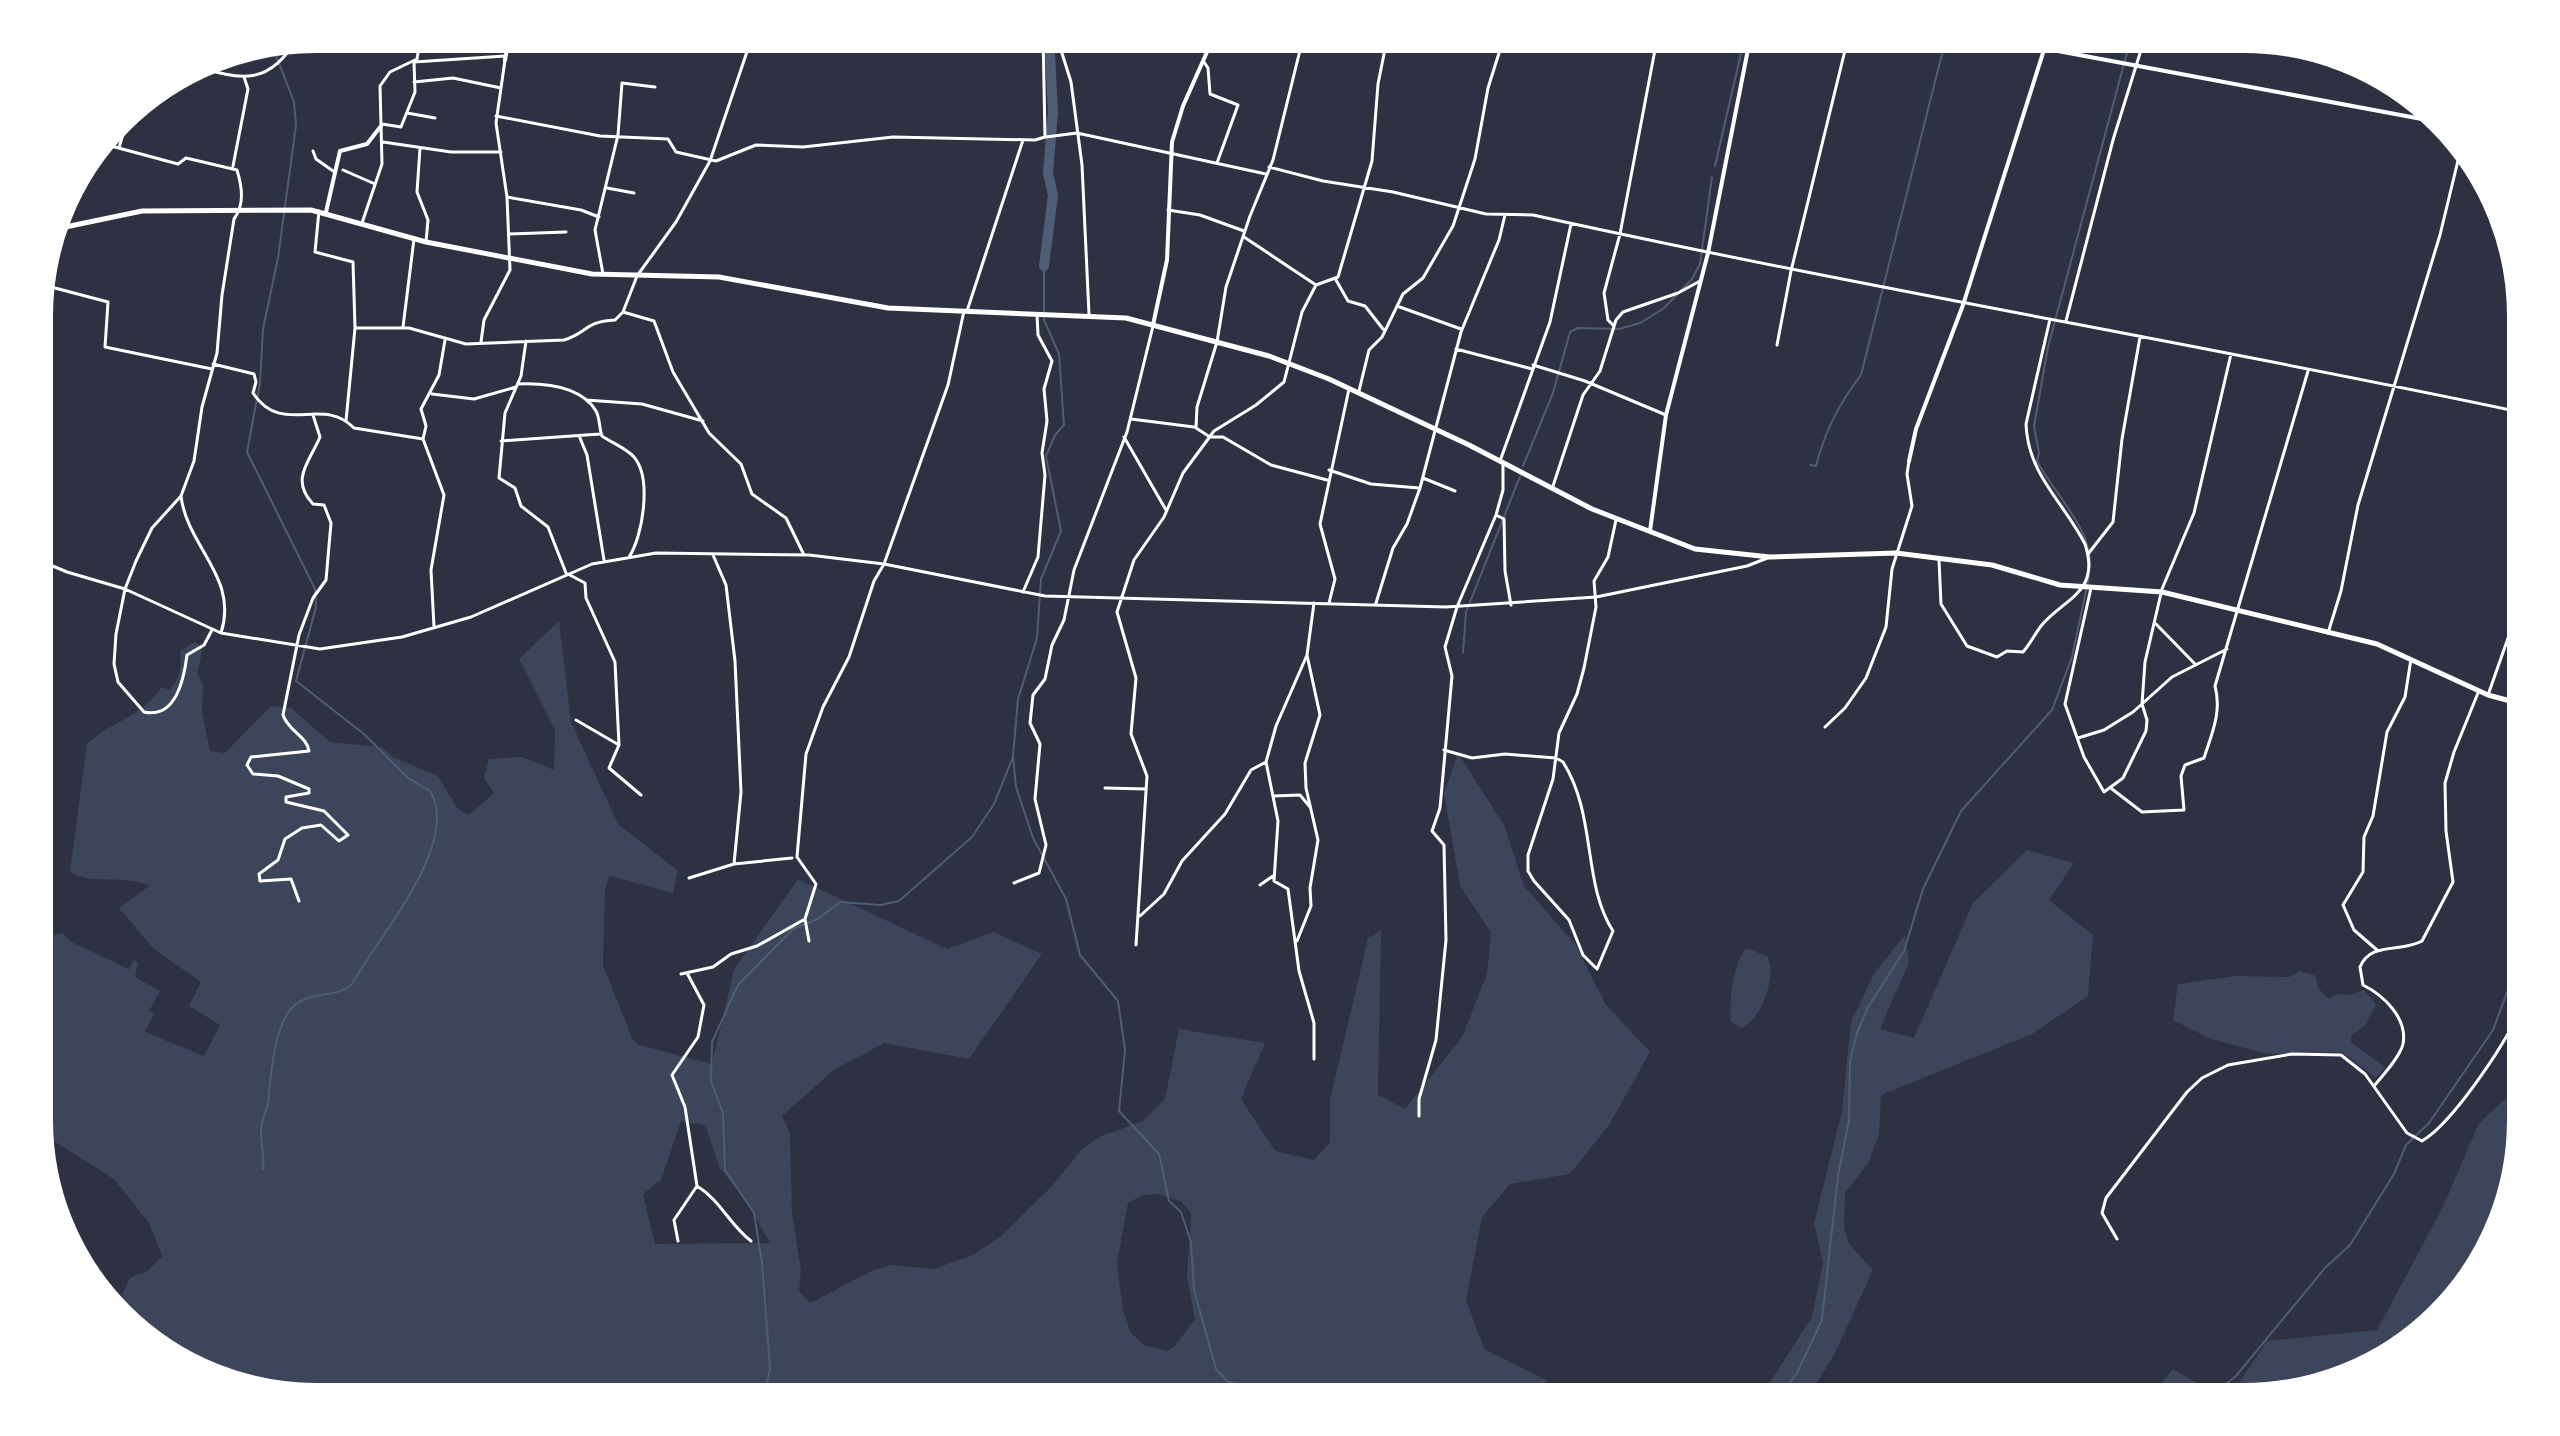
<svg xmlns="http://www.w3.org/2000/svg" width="2560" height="1436" font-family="Montserrat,sans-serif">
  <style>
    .green { fill: #3c4559; fill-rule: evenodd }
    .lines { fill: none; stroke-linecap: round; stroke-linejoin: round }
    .stream { stroke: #4f5d75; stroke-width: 2 }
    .river { stroke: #4f5d75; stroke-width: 10 }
    .minor { stroke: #fff; stroke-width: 3 }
    .tertiary { stroke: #fff; stroke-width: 4 }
    .primary { stroke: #fff; stroke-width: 5 }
    .rim { fill: none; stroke: #fff; stroke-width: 10 }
  </style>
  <rect width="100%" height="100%" fill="#2d3142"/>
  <path class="green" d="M559 621 571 722 618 824 678 871 673 893 610 876 605 888 603 965 633 1040 639 1045 712 1064 734 969 798 879 947 949 993 932 1042 954 969 1059 884 1043 834 1070 782 1116 790 1134 792 1213 801 1270 799 1291 810 1303 874 1270 891 1265 933 1269 973 1255 1001 1236 1053 1185 1082 1149 1101 1136 1143 1121 1165 1099 1179 1029 1265 1043 1241 1099 1275 1151 1314 1160 1330 1142V1100L1368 938 1381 930 1378 1095 1405 1109 1462 1037 1487 974 1491 933 1460 886 1444 793 1458 753 1504 825 1524 886 1575 944 1606 1005 1650 1052 1609 1125 1570 1174 1510 1184 1482 1217 1466 1301 1485 1350 1548 1381 1528 1402H316L175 1364 116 1308 130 1278 149 1270 162 1256 149 1223 114 1179 36 1130V939L63 933 71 942 129 969 134 959 138 963 135 977 160 991 149 1011 154 1014 145 1032 204 1056 220 1025 189 1006 201 982 153 948 119 908 149 886C125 873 91 887 70 871L87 744C109 722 146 715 161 687L170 690C180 678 182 665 180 651L195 642 203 648 197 673 203 685 202 712 210 751 225 753 271 706 291 708 330 742 381 747 393 757 438 776 457 808 469 815 494 793 484 778 489 759 522 757 554 770 555 730 519 659ZM681 1121 705 1125 719 1167 746 1201 770 1243 655 1244 643 1194 661 1180ZM1156 1194 1181 1201 1191 1213 1187 1277 1195 1319 1174 1347 1166 1351 1144 1345 1131 1333 1123 1311 1117 1263 1128 1203 1143 1195Z
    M2027 850 2074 863 2049 900 2093 935 2088 996 2032 1034 1881 1095 1879 1134 1869 1162 1845 1193 1844 1228 1849 1244 1873 1270 1834 1355 1805 1402H1757L1812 1317 1823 1262 1814 1223 1842 1111 1851 1022 1875 972 1905 935 1909 962 1880 1029 1914 1038 1973 903Z
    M1746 948 1767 956C1778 975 1761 1020 1742 1028L1731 1022C1729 1001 1733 965 1746 948Z
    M2300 971 2316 976 2318 988 2329 999 2336 994 2351 995 2364 990 2376 1004 2365 1025 2351 1036V1042L2385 1067 2376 1078 2342 1052 2268 1054 2211 1039 2173 1020 2178 984 2236 976 2289 977Z
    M2525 1081V1138L2488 1261 2400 1355 2262 1401H2227L2267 1341 2377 1330 2442 1209 2479 1123Z
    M2173 1369 2200 1385 2189 1401H2147Z"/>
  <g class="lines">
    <path class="stream" d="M1715 166 1745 36
      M1044 266V320L1059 354 1064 425 1055 435 1046 456 1061 531 1041 579 1037 638 1018 699 1013 756 1016 787 1033 838 1066 899 1080 955 1118 1001 1125 1050 1119 1111 1159 1154 1169 1201 1181 1212 1191 1242 1194 1290 1216 1369 1228 1382 1263 1389 1269 1402
      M1810 465 1816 466C1824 434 1840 402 1861 375L1946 38 1973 43 1974 40
      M1523 466 1553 393 1570 332 1578 328 1619 329 1640 323 1663 309 1692 279 1700 264 1712 177
      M2090 567C2093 530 2053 492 2037 461L2039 453 2034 426 2048 347 2132 34
      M1463 653 1466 612 1521 474
      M263 1169C265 1156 261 1146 261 1133 260 1123 266 1113 268 1103 271 1077 273 1022 296 1004 313 991 338 998 352 984 377 938 462 843 430 791L408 778 364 734 296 681 316 607 315 589 247 452 260 383 263 329 278 258 296 125 294 102 271 43
      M2205 1401 2236 1376 2325 1268 2350 1245 2394 1174 2406 1145 2429 1123 2493 1030 2509 987 2523 916 2525 873
      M763 1402 770 1368 762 1263 754 1213 725 1170 723 1113 711 1081 712 1042 738 985 793 929 818 919 840 902 881 905 899 901 972 837 994 804 1013 757
      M1775 1402 1797 1373 1822 1320 1838 1176 1849 1120 1850 1061 1857 1033 1868 1007 1904 951 1923 889 1961 811 2052 710 2072 657 2089 577"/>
    <path class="river" d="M1044 266 1053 195 1048 173 1053 112 1049 34"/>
    <path class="minor" d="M1056 34 1071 82 1082 165 1089 314
      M1304 34 1273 160 1250 216 1226 287 1217 342 1197 407 1196 428 1210 437H1223L1271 465 1327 480
      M1204 62 1208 68 1210 94 1238 105 1217 163
      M193 65C241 81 270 86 297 38
      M215 69 218 53
      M414 82 453 78 501 88
      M407 113 435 118
      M496 116 600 136 668 139 676 152 716 161 756 145 803 147 893 137 1035 140 1045 137 1043 34
      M382 124 401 127 415 92 414 62 505 56
      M1046 137 1077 133 1266 174
      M383 142 451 152H501
      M100 143 178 164 186 158 237 170C242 187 245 204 234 219L222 295 217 353 202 407 194 461 181 496 152 528 136 561 125 589 116 634 114 664 118 682 144 712C176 719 184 679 187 655L204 645 212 630
      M119 148C130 100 160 105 181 73
      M420 148 417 192 428 220 426 242
      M313 151 316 159 333 171
      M233 166 248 89 244 77
      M1269 167 1323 181 1393 192 1486 214 1533 215C1863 288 2195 343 2525 413
      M343 170 375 184
      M67 185 65 205 68 226
      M607 188 634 193
      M507 197 581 210 599 217
      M1168 210 1200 215 1244 231
      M319 211 315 252 353 262 355 328 346 421
      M362 223 382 164 380 86 390 72 417 59 421 34
      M509 234 566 232
      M1244 237 1316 285
      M603 274 595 230 618 135 622 83 655 87
      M1336 280 1348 301 1365 306 1383 329
      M36 283 108 302 105 347 212 369
      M1397 306 1461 329
      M967 311 1023 140
      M623 312 654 321 673 372 709 433 741 464 752 494 786 518 804 555
      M2066 321 2113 140 2146 34
      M1613 325 1608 320 1604 293 1620 234 1658 34
      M403 327 414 239
      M355 328H409L466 344 564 340C589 332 583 322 615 320L623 312 637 276 676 222 710 161 753 34
      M526 341 521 376 505 413 499 478 515 488 521 506 548 527 566 573 585 583 586 598 615 662 619 745
      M481 342 484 320 510 270 507 197 496 123 505 60
      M1777 345 1791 271 1849 34
      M1456 349 1532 369
      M213 364 254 374 256 382 253 393C282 437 322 395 354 428L423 439
      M1533 365 1585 381 1666 415
      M518 384C544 383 580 385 596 411 600 418 599 428 602 436 612 443 626 448 634 457 652 478 643 536 629 557
      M1359 391 1369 350 1382 337 1403 294 1423 278 1453 226 1475 159 1488 88 1505 34
      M432 394 474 399 516 387
      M586 400 642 404 703 421
      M1131 419 1194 427
      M1124 437 1166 510
      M580 438 587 455 604 560
      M501 441 600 434
      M1500 461 1550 322 1571 224
      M1329 470 1371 484 1419 488
      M1423 478 1455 491
      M1552 489 1583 395 1600 371 1616 320 1623 312 1678 293 1700 281
      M181 496C187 547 239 577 221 633
      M1496 515 1504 519 1505 571 1511 605
      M2088 554 2113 522 2122 439 2140 337
      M713 555 726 585 735 661 741 792 734 864
      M36 559 67 572 125 589 221 633 320 649 402 637 471 617 592 564 656 553 809 555 884 564 1045 596 1446 607 1596 597 1747 566 1770 557
      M1939 560 1941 604 1967 646 1997 657 2007 651 2023 652C2030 644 2035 634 2041 626 2064 598 2101 593 2085 544 2063 501 2028 475 2026 424L2050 319
      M2091 588 2065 704 2084 757 2104 792 2123 778 2146 731 2147 720 2142 704 2145 662 2162 589 2194 513 2231 354
      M1023 592 1038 557 1045 475 1042 453 1047 421 1044 389 1052 361 1038 335 1037 314
      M1329 603 1335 579 1320 524 1349 389
      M1376 603 1393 548 1407 524 1420 488 1461 332 1499 240 1505 215
      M2156 624 2195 664
      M434 627 431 570 444 495 423 439 426 426 421 409 439 375 445 340
      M2328 633 2341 591 2358 505 2440 235 2462 144
      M2488 695 2525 590
      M576 720 619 745 609 768 641 795
      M1825 727 1845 708 1866 678 1886 627 1892 569 1912 506 1907 474 1909 461
      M2078 738 2104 730 2133 712 2172 677 2227 649
      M1444 750 1472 758 1505 754 1556 758 1563 762C1597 816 1582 883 1613 931L1597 969 1583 955 1569 920 1534 881 1528 871V855L1553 779 1559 733 1577 694 1584 668 1596 607 1594 581 1608 557 1616 520
      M1105 788 1146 789
      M2112 789 2142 812 2184 810 2181 776 2185 765 2204 758C2212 733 2222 712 2215 686L2308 371
      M1273 796 1300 795 1310 807
      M2523 812 2525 811
      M689 878 734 864 792 858
      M1014 883 1039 873 1046 845 1035 799 1040 744 1030 723 1033 695 1045 679 1052 645 1064 620 1074 570 1127 432 1153 326
      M1260 885 1273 876
      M299 901 291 879 260 881 259 874 278 860 285 839 302 828 321 825 339 841 348 835 324 811 286 802V797L309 793V789L278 776 253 774 247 765 251 757 309 751C307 736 288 731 283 715L299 635 313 598 326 580 331 523 324 505 313 504C290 479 309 463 320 437L313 415
      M1140 916 1164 894 1182 861 1225 814 1251 770 1266 762
      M809 941 805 919 816 884 797 857 806 754 823 707 849 657 874 581 884 564 948 385 964 311
      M1297 941 1311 906 1310 888 1318 840 1306 788 1305 763 1320 715 1307 655
      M1136 945 1147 776 1131 734 1136 678 1117 612 1134 560 1164 517 1183 473 1214 431 1256 405 1284 382 1302 312 1316 285 1338 277 1372 161 1378 84 1388 34
      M2377 950 2354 930 2343 905 2363 872 2364 837 2373 816 2387 732 2405 697 2411 659
      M687 973 704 1005 698 1037 672 1075 685 1107 697 1186C720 1200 730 1225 751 1241
      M681 974 713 967 731 954 757 946 805 919
      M1314 1059V1023L1299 971 1288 889 1274 881 1278 821 1266 762 1276 726 1307 655 1314 603
      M2374 1086C2383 1075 2400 1057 2403 1044 2408 1018 2383 995 2363 985L2360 967C2371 941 2401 953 2422 941L2453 882 2446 831 2445 783 2454 752 2478 693
      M1419 1116V1099L1436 1040 1446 940 1444 845 1432 831 1440 808 1452 676 1445 647 1457 607 1496 515 1503 490V462
      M2117 1239 2102 1213 2106 1198 2187 1092 2202 1078 2228 1065 2292 1054 2341 1055 2365 1074 2407 1133 2422 1141C2453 1123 2513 1034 2525 999
      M678 1241 674 1220 697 1186"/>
    <path class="tertiary" d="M1967 34 2438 122
      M505 60 510 34
      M326 212 340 151 367 144 381 126
      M1153 325 1167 260 1172 142 1183 106 1215 34
      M1909 461 1916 429 1963 305 2049 34
      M1650 531 1666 415 1708 253 1751 34
      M36 1009V1027"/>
    <path class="primary" d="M51 230 142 211 311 210 426 242 592 274 719 277 888 308 1126 318 1269 356 1329 379 1469 445 1592 509 1695 549 1770 557 1896 553 1992 565 2060 585 2162 592 2377 644 2488 695 2525 705"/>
  </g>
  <path d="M0 0H2560V1436H0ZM316 48H2244A268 268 0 0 1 2512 316V1120A268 268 0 0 1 2244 1388H316A268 268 0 0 1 48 1120V316A268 268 0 0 1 316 48Z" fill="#fff" fill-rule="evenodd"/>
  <path class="rim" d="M316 48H2244A268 268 0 0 1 2512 316V1120A268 268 0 0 1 2244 1388H316A268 268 0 0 1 48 1120V316A268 268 0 0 1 316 48Z"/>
</svg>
